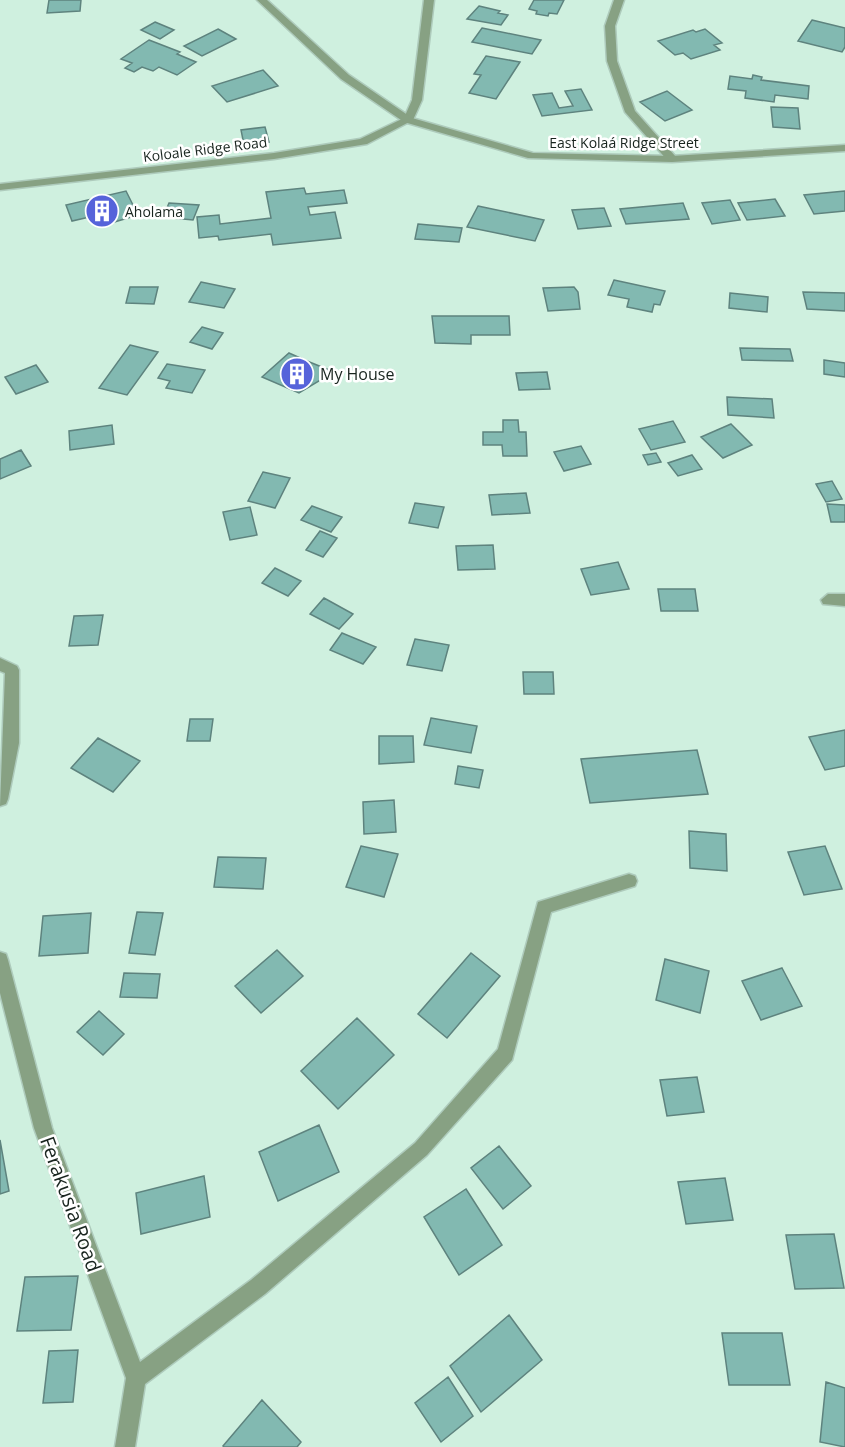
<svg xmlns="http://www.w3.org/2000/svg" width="845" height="1447" font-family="'Open Sans',sans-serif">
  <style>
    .building { fill: #82b9b1; stroke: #5e837e; stroke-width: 1.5 }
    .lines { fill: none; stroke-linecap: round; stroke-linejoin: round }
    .minor-casing { stroke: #aecbbc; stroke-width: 3 }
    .tertiary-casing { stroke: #aecbbc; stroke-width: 3 }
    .minor { fill: #87a183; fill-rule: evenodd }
    .tertiary { fill: #87a183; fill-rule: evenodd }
    .labels { text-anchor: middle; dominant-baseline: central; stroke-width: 5; stroke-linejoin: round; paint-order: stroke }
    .far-street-label { font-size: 14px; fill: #18241e; stroke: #fff }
    .far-poi-label { font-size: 14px; fill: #18241e; stroke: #fff; text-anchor: start }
    .poi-label { font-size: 16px; fill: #18241e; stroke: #fff; text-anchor: start }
    .near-street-label { font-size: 20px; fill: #18241e; stroke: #fff }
  </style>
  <rect width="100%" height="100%" fill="#cff0df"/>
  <path class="building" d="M49 0H81L80 11 47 13Z
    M534 0H564L557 14 549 13 548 16 536 14 537 11 529 9Z
    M479 6 500 11 498 13 508 15 501 25 467 19Z
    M812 20 845 28V47L842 52 798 41Z
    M155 22 174 30 160 39 141 30Z
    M482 28 541 40 532 54 472 42Z
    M218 29 236 39 202 56 184 46Z
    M705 29 722 43 714 45 720 50 691 59 683 53 675 55 658 41 693 30 696 32Z
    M149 40 180 52 177 54 196 62 177 75 159 67 153 71 142 67 134 72 125 68 132 63 121 59Z
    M486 56 520 62 496 99 469 93 481 75 474 74Z
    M263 70 278 86 227 102 212 86Z
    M753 75 762 77 761 80 809 86 808 99 775 95 774 102 745 98 746 91 728 89 730 76 752 79Z
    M581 89 592 110 542 116 533 95 552 93 559 108 573 106 565 91Z
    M667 91 692 110 665 121 640 102Z
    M771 107 798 108 800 129 773 127Z
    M265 127 269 142 244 145 241 130Z
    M304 188 306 194 344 190 347 203 308 207 310 215 335 212 341 238 273 245 271 234 219 240 218 236 199 238 197 217 219 215 220 224 271 218 266 192Z
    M126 191 138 215 104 225 98 215 72 221 66 205Z
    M845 191V211L814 214 804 195Z
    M775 199 785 216 747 220 738 203Z
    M730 200 740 220 712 224 702 203Z
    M169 203 199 205 193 220 163 217Z
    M683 203 689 219 626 224 620 209Z
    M478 206 544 220 535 241 467 227Z
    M604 208 611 226 578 229 572 210Z
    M418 224 462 228 459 242 415 239Z
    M614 280 665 291 660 305 654 304 652 312 627 307 629 299 608 295Z
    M201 282 235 289 224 308 189 302Z
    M130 287H158L154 304 126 303Z
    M574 287 578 292 580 309 548 311 543 288Z
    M803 292 845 293V311L807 309Z
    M730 293 768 297 767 312 729 308Z
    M432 316H509L510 335H471V344L435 343Z
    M202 327 223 333 212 349 190 342Z
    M130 345 158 352 127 395 99 388Z
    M740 348 790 349 793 361 742 360Z
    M289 353 307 361 334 372 299 393 262 377Z
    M824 360 845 363V377L824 374Z
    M167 364 205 370 192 393 166 388 170 381 158 378Z
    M36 365 48 382 16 394 5 377Z
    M547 372 550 389 519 390 516 373Z
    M727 397 772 399 774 418 728 415Z
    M503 420H518L519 432H526L527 456H503L502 445H483V432H503Z
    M673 421 685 442 651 450 639 429Z
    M731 424 752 445 723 458 701 437Z
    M112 425 114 444 70 450 69 431Z
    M581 446 591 464 564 471 554 452Z
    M21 450 31 466 0 479V459Z
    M656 453 661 462 648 465 643 455Z
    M692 455 702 469 678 476 668 463Z
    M263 472 290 478 275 508 248 501Z
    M832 481 842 499 826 502 816 484Z
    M526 493 530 513 492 515 489 495Z
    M415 503 444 507 438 528 409 523Z
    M827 504 845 505V522H831Z
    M312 506 342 517 331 532 301 520Z
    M250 507 257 535 230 540 223 512Z
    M320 531 337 538 323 557 306 550Z
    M493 545 495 569 458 570 456 546Z
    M618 562 629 589 591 595 581 569Z
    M275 568 301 581 288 596 262 583Z
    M658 589H695L698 611H661Z
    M324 598 353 614 339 629 310 614Z
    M103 615 98 645 69 646 74 616Z
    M342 633 376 647 363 664 330 650Z
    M415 639 449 645 442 671 407 665Z
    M523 672H553L554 694H524Z
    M431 718 477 726 471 753 424 745Z
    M190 719H213L210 741H187Z
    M845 730V766L825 770 809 737Z
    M379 736H413L414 762 379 764Z
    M98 738 140 761 113 792 71 768Z
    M697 750 708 794 590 803 581 759Z
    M458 766 483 770 479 788 455 784Z
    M394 800 396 832 364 834 363 802Z
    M689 831 726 834 727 871 690 868Z
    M361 846 398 854 384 897 346 887Z
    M825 846 842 889 804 895 788 852Z
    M218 857 266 858 263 889 214 887Z
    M137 912 163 913 155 955 129 953Z
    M91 913 88 953 39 956 43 916Z
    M277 950 303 976 261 1013 235 986Z
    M471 953 500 976 447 1038 418 1014Z
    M665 959 709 971 700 1013 656 1000Z
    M782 968 802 1006 761 1020 742 981Z
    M124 973 160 974 157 998 120 997Z
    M99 1011 124 1034 103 1055 77 1032Z
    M357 1018 394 1055 338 1109 301 1071Z
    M697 1077 704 1112 667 1116 660 1080Z
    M319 1125 339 1172 278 1201 259 1152Z
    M0 1140 9 1191 0 1194Z
    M499 1146 531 1186 503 1209 471 1168Z
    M204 1176 210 1217 141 1234 136 1193Z
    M725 1178 733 1220 686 1224 678 1182Z
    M466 1189 502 1245 459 1275 424 1217Z
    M834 1234 844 1288 795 1289 786 1235Z
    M78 1276 71 1330 17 1331 25 1277Z
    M509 1315 542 1360 481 1412 450 1366Z
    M722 1333H782L790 1385H729Z
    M78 1350 73 1402 43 1403 49 1351Z
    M448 1377 473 1416 441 1442 415 1403Z
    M826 1382 845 1388V1447L820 1442Z
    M262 1400 301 1442 297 1447H224L223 1446Z"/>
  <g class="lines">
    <defs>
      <path id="minor" d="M424 0H434L422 100 413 120 367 144 274 159 0 190V184L274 153 360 139 404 118 412 100Z
        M614 0H624L615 26 617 61 635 111 676 157V161H668L625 112 607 61 605 26Z
        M828 594H845V606L823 604 821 600Z
        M0 658 17 666 19 670V743L8 799 6 804 0 806 5 673 0 671Z
        M629 874 635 876 637 881 635 886 551 912 512 1060 427 1155 265 1294 145 1384 135 1447H115L126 1378 34 1128 0 993V952L6 954 8 960 52 1128 140 1362 251 1280 415 1143 498 1049 538 902Z"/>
      <path id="tertiary" d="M257 0H267L349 75 412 118 533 153 672 156 845 145V151L672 162 528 158 404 122 341 79Z"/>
    </defs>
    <use href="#minor" class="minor-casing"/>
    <use href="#tertiary" class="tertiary-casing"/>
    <use href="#minor" class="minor"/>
    <use href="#tertiary" class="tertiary"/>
  </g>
  <defs>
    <symbol id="building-disc" viewBox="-11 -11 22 22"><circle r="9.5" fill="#5663da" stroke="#fff"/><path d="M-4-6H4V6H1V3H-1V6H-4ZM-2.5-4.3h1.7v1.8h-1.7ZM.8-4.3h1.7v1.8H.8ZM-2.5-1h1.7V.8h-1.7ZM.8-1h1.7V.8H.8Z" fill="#fff"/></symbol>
  </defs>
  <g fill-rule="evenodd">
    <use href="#building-disc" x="83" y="192" width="38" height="38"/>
    <use href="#building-disc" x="278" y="355" width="38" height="38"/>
  </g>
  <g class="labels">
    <g class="far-street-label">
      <text x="624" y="142">East Kolaá Ridge Street</text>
      <text transform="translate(205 149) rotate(-7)">Koloale Ridge Road</text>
    </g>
    <g class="far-poi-label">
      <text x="125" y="211">Aholama</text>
    </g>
    <g class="poi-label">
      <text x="320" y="374">My House</text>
    </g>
    <g class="near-street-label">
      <text transform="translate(71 1204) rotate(70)">Ferakusia Road</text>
    </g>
  </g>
</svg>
